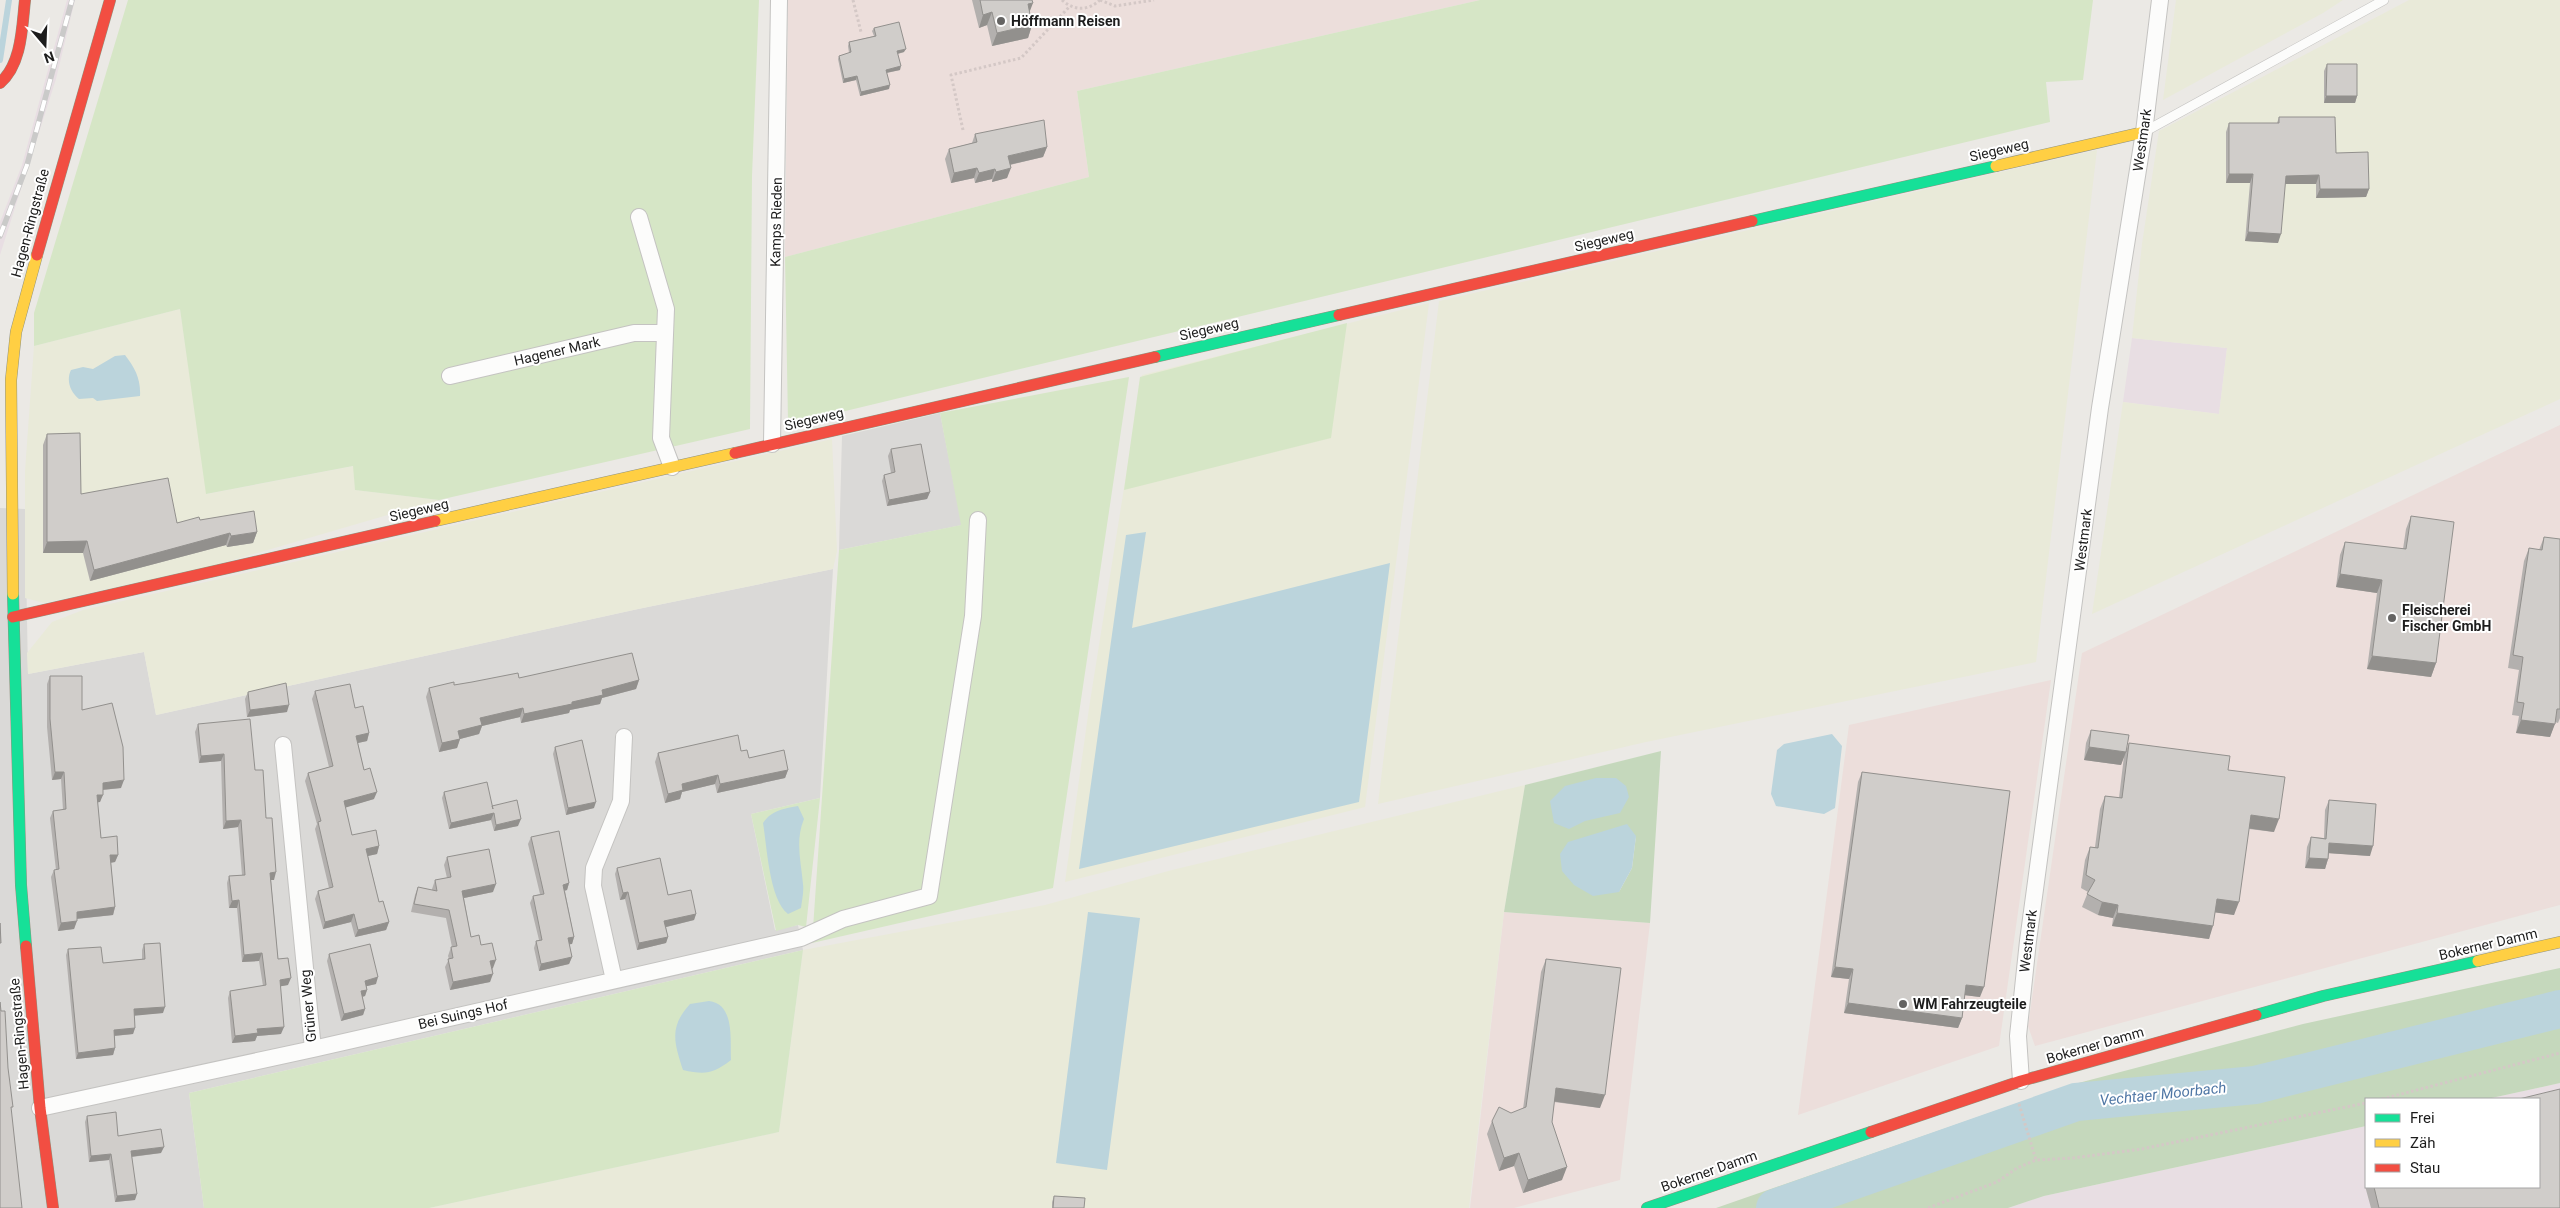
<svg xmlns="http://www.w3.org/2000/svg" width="2560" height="1208" font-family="Roboto,sans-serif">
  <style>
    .residential { fill: #dad9d7 }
    .commercial { fill: #ecdedb }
    .industrial { fill: #e8dee3 }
    .farmland { fill: #e9ead9 }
    .grass { fill: #d6e6c6 }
    .forest { fill: #c5d8bc; fill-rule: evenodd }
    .water { fill: #bbd4dc }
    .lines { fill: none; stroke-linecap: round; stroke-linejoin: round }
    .stream { stroke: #bbd4dc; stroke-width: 6 }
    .river { stroke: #bbd4dc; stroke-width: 38 }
    .lane-casing { stroke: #c4c3c1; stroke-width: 10 }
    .street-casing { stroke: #c4c3c1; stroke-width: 18 }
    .fast-casing { stroke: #91937f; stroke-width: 12 }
    .slow-casing { stroke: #91937f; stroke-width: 12 }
    .jam-casing { stroke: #91937f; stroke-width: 12 }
    .path { stroke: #d4c8c6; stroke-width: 3; stroke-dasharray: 2.5 2.5; stroke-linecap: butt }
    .lane { stroke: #fcfcfb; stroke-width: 9 }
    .street { stroke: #fcfcfb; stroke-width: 16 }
    .fast { stroke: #16e098; stroke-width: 11 }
    .slow { stroke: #ffcf43; stroke-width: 11 }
    .jam { stroke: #f24e42; stroke-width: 11 }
    .rail-casing { stroke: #cacac9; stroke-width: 5.5 }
    .rail { stroke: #fff; stroke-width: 4; stroke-dasharray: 11; stroke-linecap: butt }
    .wall { fill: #b3b0ae }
    .shaded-wall { fill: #92908d }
    .building { fill: #d0cdca; stroke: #92908d }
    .poi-dot { fill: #656463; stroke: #fff; stroke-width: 2 }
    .labels { text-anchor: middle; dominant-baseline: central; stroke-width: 4; stroke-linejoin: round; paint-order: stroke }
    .poi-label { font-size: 14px; font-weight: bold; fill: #1d1d1d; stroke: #fff; text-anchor: start }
    .street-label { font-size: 14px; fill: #1d1d1d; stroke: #fff }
    .water-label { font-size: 15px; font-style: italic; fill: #5077a5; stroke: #fff }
  </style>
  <rect width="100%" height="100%" fill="#ebe9e5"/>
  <path class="residential" d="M940 413 962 525 839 550 842 436Z
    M0 508 25 509 28 674 144 652 156 715 638 609 833 569 820 798 751 814 775 930 798 925 803 950 189 1093 204 1208H0Z"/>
  <path class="commercial" d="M788 0H1480L1077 91 1089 177 785 257Z
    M2560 425V905L2035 1046 2028 1026 2082 653Z
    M2051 680 1999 1046 1798 1115 1849 725Z
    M1504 912 1650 923 1620 1180 1514 1208H1470Z"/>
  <path class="industrial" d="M67 0H75L56 79 0 255V222L22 165Z
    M2132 338 2227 348 2219 414 2123 402Z
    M2560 1083V1208H2008L2044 1196 2366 1126V1187H2539V1099H2487Z"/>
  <path class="farmland" d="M2176 0H2343L2323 13 2163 100Z
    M2409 0H2560V399L2092 614 2123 402 2219 414 2227 348 2132 338 2142 244 2159 131Z
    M2097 150 2036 662 1646 742 1378 804 1439 301Z
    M1429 303 1365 807 1065 882 1089 708 1142 375Z
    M180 309 207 494 354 466 355 490 439 500 216 565 44 603 25 598V471L34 346Z
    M832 439 837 551 833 569 638 609 156 715 144 652 28 674 27 653 52 622 83 610Z
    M1525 785 1504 912 1469 1208H429L779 1132 803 950 1045 905 1172 870Z"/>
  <path class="grass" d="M128 0H759L752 176 750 429 439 500 355 490 353 466 206 494 180 309 34 346V313Z
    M1480 0H2093L2083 80 2046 82 2050 122 833 414 788 421 785 257 1089 177 1077 91Z
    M1347 323 1331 438 1124 490 1140 377Z
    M1129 377 1053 888 812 943 839 550 961 525 940 413Z
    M820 798 806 927 798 925 776 931 751 814Z
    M803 950 779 1132 429 1208H204L189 1093Z"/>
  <path class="forest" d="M1661 751 1650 923 1504 912 1525 785ZM1636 836 1632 868 1619 892Z
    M2560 968V1083L2487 1099H2366V1126L2044 1196 2008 1208H1716L2067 1086 2303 1024Z"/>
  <path class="water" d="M125 355C135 368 141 379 140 396L97 401 93 398 79 399C70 392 66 380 71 370L83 367 93 369 115 356Z
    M1146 532 1132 628 1390 563 1359 802 1079 869 1126 535Z
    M1832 734 1842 746 1835 808 1824 814 1776 806 1771 794 1777 750 1784 744Z
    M1596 778H1616L1626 786 1629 797 1620 813 1585 821 1569 829 1554 823 1550 801 1565 786Z
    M798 806 804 819C795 841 801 861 803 884 804 892 802 900 801 908L788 914C769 899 767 846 763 823 772 810 783 809 798 806Z
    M1627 824 1636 836 1632 868 1619 892 1593 896 1574 885 1562 871 1560 854 1568 842Z
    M1088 912 1140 918 1107 1170 1056 1163Z
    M709 1001C735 1004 730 1040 731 1060 713 1074 705 1075 683 1070 674 1042 669 1027 690 1004Z"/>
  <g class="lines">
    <path class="stream" d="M0 60 9 0"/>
    <path class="river" d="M1775 1208 2076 1102 2255 1085 2560 1009"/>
    <defs>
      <path id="lane" d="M2144 132 2384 0"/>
      <path id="street" d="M639 217 666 309 661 438 672 467
        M450 376 634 333H665
        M772 444 779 0
        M614 980 593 886 594 868 621 801 624 737
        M313 1049 801 938 843 919 929 896 973 616 978 520
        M2021 1081 2018 1036 2028 941 2100 408 2144 132 2160 0
        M40 1108 313 1049 283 745"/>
      <path id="fast" d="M1752 221 1996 166
        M1155 357 1339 315
        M13 594 21 885 26 946
        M2256 1015 2323 996 2478 961
        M1647 1208 1871 1132"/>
      <path id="slow" d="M1996 166 2144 132
        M435 521 735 453
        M13 594 11 380 16 332 37 255
        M2478 961 2560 942"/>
      <path id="jam" d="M0 83C22 64 22 27 25 0
        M37 255 110 0
        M1339 315 1752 221
        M735 453 1155 357
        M13 617 435 521
        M26 946 40 1108 53 1208
        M1871 1132 2021 1081 2256 1015"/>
    </defs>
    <use href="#lane" class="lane-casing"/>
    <use href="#street" class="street-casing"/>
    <use href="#fast" class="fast-casing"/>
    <use href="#slow" class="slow-casing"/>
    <use href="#jam" class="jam-casing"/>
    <path class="path" d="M853 0 861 32
      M1062 0C1074 11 1088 11 1100 0
      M1100 0 1115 6 1154 0
      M963 130 951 75 1021 58 1070 6
      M2382 1099 2560 1053
      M2019 1104 2036 1160 2073 1158 2142 1149 2366 1103
      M1928 1208 1997 1182 2017 1168 2036 1160"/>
    <use href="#lane" class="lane"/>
    <use href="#street" class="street"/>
    <use href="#fast" class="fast"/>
    <use href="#slow" class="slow"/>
    <use href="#jam" class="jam"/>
    <defs>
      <path id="rail" d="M0 236 27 165 72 0"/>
    </defs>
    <use href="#rail" class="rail-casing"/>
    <use href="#rail" class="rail"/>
  </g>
  <path class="wall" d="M972 0H1032L1029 12 1032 25 1028 38 992 46 987 25 979 28Z
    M874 28 904 52 898 54 900 70 887 73 889 89 860 96 856 80 843 83 838 59 839 56 849 53 848 46 849 42 874 36 872 31Z
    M2327 64 2357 96 2355 103H2324V71Z
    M2279 117 2336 153 2369 189 2366 197 2316 198V184H2285L2278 243 2245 241 2250 183H2226V132L2229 123H2277Z
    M975 134 1047 147 1043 157 1010 165 1007 178 992 182V179L975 183 974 178 951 183 945 159 949 149 972 143Z
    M47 434 81 494 177 523 200 520 257 532 253 543 227 547 226 545 90 581 83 553H43V445Z
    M891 449 930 492 927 499 887 506 882 481 884 475 891 473 888 456Z
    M2411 516 2436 663 2431 677 2367 669 2377 593 2336 587 2340 555 2345 542 2403 549 2406 529Z
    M2544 537 2560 551V718L2558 723 2555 722 2550 737 2516 733 2519 716 2512 715 2519 670 2508 668 2524 561 2529 548 2539 550Z
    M50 676 82 710 121 788 103 790 100 802H97L101 838 118 855 115 862 111 863 115 907 113 915 77 919 74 929 58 931 51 877 54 870H56L50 818 53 811 63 810 61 779 52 780 47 727V684Z
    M519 678 639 680 636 689 602 698 600 704 570 710 569 713 521 723 520 717 482 726 479 734 460 739 457 748 439 752 426 697 429 688Z
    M315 691 355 708 369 733 367 741 358 743 364 770 374 799 345 807 352 835 379 846 377 854 368 856 379 902 389 922 386 930 355 937 351 922 323 929 315 899 318 891 329 888 315 829 317 824 305 781 308 773 329 767 312 699Z
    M248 692 287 712 247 717 245 699Z
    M198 724 255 770 266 818 274 880H271L278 959 288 985 280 986 281 1034 257 1036 255 1041 232 1043 228 998 230 991 263 986 259 961 242 962 237 908H229L227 883 229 876 242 875 238 827 223 829 221 761 199 763 195 732Z
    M2091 730 2126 751 2129 743 2228 770 2274 832 2249 829 2234 915 2215 912 2209 939 2112 926 2113 918 2098 915 2082 907 2088 892 2081 888 2085 860 2090 847H2095L2100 809 2105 796 2119 798 2124 756 2121 765 2084 760 2086 743Z
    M555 747 594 808 566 815 553 754Z
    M741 751 749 758 788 770 785 778 717 793 715 784 682 792 680 799 665 803 655 762 658 753Z
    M1862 772 1980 997 1965 995 1962 1018 1958 1028 1844 1013 1849 979 1831 977 1858 782Z
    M444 792 492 806 518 826 494 831 491 820 449 829 442 798Z
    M2329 800 2370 856 2329 853 2328 859 2325 869 2305 868 2307 847 2311 837 2324 838 2325 810Z
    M531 837 569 883 567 890 565 891 574 937 572 944H569L572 957 569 964 539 971 534 948 536 941 539 940 530 903 533 896 540 894 528 844Z
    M447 857 493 892 464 898 471 937 481 945 493 968 490 982 450 990 445 967 449 959 448 956 451 947H452L446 918 411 912 415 895 418 887 432 890V889L435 880 447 878 444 865Z
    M617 868 668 895 696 914 694 920 666 927 668 937 666 943 637 950 625 899 620 900 615 874Z
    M144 944 163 1013 134 1015 135 1028 133 1034 115 1036V1048L113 1055 76 1059 66 955 68 949 103 963 142 959V950Z
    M329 954 376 984 367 986V990L365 996 362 997 365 1009 363 1015 341 1021 327 961Z
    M1546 959 1600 1108 1554 1102 1552 1122 1562 1180 1523 1193 1514 1166 1499 1171 1487 1134 1492 1121 1523 1109 1541 972Z
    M87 1116 118 1136 161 1153 132 1157 135 1200 115 1202 109 1160 89 1162 85 1122Z
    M2366 1184V1187H2539L2560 1208H2371L2365 1186Z
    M1054 1196 1084 1208H1052V1202Z"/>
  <path class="shaded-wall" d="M1033 3 1028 16V4Z
    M992 12 987 25 979 28 983 15Z
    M1032 25 1028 38 992 46 997 33Z
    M906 49 904 52 896 54 897 51Z
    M901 66 900 70 885 73 886 70Z
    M857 76 856 80 843 83 844 79Z
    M890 85 889 89 860 96 861 92Z
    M2326 96H2357L2355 103H2324Z
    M1047 147 1043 157 1004 166 1008 156Z
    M977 168 974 178 951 183 954 173Z
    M1011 168 1007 178 992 182 996 172Z
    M995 169 992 179 975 183 979 173Z
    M2229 174H2253L2250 183H2226Z
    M2319 175 2316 184H2282L2286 176Z
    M2320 189H2369L2366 197 2316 198Z
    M2248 232 2281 234 2278 243 2245 241Z
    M930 492 927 499 887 506 889 500Z
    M257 532 253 543 227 547 231 536Z
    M230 533 226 545 90 581 94 570Z
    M87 541 83 553H43L47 542Z
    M2340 574 2382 580 2377 593 2336 587Z
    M2372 656 2436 663 2431 677 2367 669Z
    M639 680 636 689 602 698 600 704 570 710 569 713 521 723 524 714 572 702 602 690Z
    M289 705 287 712 247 717 250 710Z
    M523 708 520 717 482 726 479 734 460 739 457 748 439 752 442 743 458 731 480 718Z
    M2521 720 2555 724 2550 737 2516 733Z
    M369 733 367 741 353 744 356 736Z
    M2089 747 2126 752 2121 765 2084 760Z
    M224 754 221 761 199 763 201 756Z
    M788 770 785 778 717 793 720 784Z
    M55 772H64L61 779 52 780Z
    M718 775 715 784 682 792 680 799 665 803 668 794 682 784Z
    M124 780 121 788 100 790 103 783Z
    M377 792 374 799 341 809 344 801Z
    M97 795H103L100 802 94 803Z
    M596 802 594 808 566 815 568 808Z
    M494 813 491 820 449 829 451 823Z
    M2251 815 2279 819 2274 832 2246 828Z
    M521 819 518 826 494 831 496 825Z
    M241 820 238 827 223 829 226 821Z
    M2329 843 2373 846 2370 856 2326 853Z
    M379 846 377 854 363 857 366 849Z
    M110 855H118L115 862 107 863Z
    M2309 858 2328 859 2325 869 2305 868Z
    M276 872 274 880H268L270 873Z
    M569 883 567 890 561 891 563 885Z
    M496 884 493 892 459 899 462 891Z
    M628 892 625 899 620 900 623 893Z
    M2217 899 2239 902 2234 915 2212 912Z
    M239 900 237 908H229L232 901Z
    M2102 902 2118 905 2113 918 2098 915Z
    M115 907 113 915 74 919 77 912Z
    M2117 913 2213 926 2209 939 2112 926Z
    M354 914 351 922 323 929 325 922Z
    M696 914 694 920 662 928 664 921Z
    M77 921 74 929 58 931 61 923Z
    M389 922 386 930 355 937 358 930Z
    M574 937 572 944 565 945 568 938Z
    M668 937 666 943 637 950 639 943Z
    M262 953 259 961 242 962 244 955Z
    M572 957 569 964 539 971 541 964Z
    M496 960 493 968 487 969 490 961Z
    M1835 967 1853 969 1849 979 1831 977Z
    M493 974 490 982 450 990 453 982Z
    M378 977 376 984 363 987 365 981Z
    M291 978 288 985 277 987 280 980Z
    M1966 985 1984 987 1980 997 1963 995Z
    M367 990 365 996 358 998 361 991Z
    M1848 1003 1962 1018 1958 1028 1844 1013Z
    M165 1007 163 1013 132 1016 134 1009Z
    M365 1009 363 1015 341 1021 344 1014Z
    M284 1027 281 1034 257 1036 255 1041 232 1043 235 1036 257 1029Z
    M135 1028 133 1034 112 1036 114 1030Z
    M115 1048 113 1055 76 1059 78 1053Z
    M1556 1088 1605 1095 1600 1108 1551 1101Z
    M164 1147 161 1153 129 1157 131 1151Z
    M1519 1153 1514 1166 1499 1171 1504 1158Z
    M111 1154 109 1160 89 1162 91 1156Z
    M1567 1167 1562 1180 1523 1193 1528 1180Z
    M137 1194 135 1200 115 1202 117 1196Z"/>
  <path class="building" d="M980 0H1032L1033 3 1028 4 1032 25 997 33 992 12 983 15Z
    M899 22 906 49 897 51 901 66 886 70 890 85 861 92 857 76 844 79 839 56 851 52 849 42 876 36 874 28Z
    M2327 64H2357V96H2326Z
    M2279 117H2335L2336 153 2368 152 2369 189H2320L2319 175 2286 176 2281 234 2248 232 2253 174H2229V123H2279Z
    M1044 120 1047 147 1008 156 1011 168 996 172 995 169 979 173 977 168 954 173 949 149 977 142 975 134Z
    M80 433 81 494 168 478 177 523 199 517 200 520 254 511 257 532 231 536 230 533 94 570 87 541 47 542V434Z
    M921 444 930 492 889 500 884 475 895 472 891 449Z
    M2411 516 2454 522 2436 663 2372 656 2382 580 2340 574 2345 542 2406 549Z
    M2544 537 2560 539V709H2557L2555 724 2521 720 2524 703 2517 702 2523 657 2513 655 2529 548 2542 550Z
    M632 653 639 680 602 690 603 695 572 702V704L524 714 523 708 480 718 482 725 458 731 460 739 442 743 429 688 454 682V685L472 682 518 673 519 678Z
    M50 676H82V710L112 703 123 747 124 780 103 783V795H97L101 838 117 836 118 855H110L115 907 77 912V921L61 923 54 870 59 869 53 811 66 809 64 772H55L50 719Z
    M286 683 289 705 250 710 248 692Z
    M350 684 355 708 363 706 369 733 356 736 364 770 370 768 377 792 344 801 352 835 376 830 379 846 366 849 379 902 383 901 389 922 358 930 354 914 325 922 318 891 333 887 318 822 321 821 308 773 333 766 315 691Z
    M250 719 255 770H263L266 818H272L276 872 270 873 278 959 288 958 291 978 280 980 284 1027 257 1029 258 1033 235 1036 230 991 266 985 262 953 244 955 239 900 232 901 229 876 245 875 241 820 226 821 224 754 201 756 198 724Z
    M2091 730 2129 735 2126 752 2089 747Z
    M738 735 741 751 747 750 749 758 784 750 788 770 720 784 718 775 682 784 683 790 668 794 658 753Z
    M582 740 596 802 568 808 555 747Z
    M2129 743 2230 756 2228 770 2285 777 2279 819 2251 815 2239 902 2217 899 2213 926 2117 913 2118 905 2102 902 2087 894 2095 880 2086 875 2090 847 2098 848 2105 796 2122 798Z
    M1862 772 2010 791 1984 987 1966 985 1962 1018 1848 1003 1853 969 1835 967Z
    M487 782 493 809 492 806 517 800 521 819 496 825 494 813 451 823 444 792Z
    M2329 800 2376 804 2373 846 2329 843 2328 859 2309 858 2311 837 2326 839Z
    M559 831 569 883 563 885 574 937 568 938 572 957 541 964 536 941 542 940 533 896 544 894 531 837Z
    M489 849 496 884 462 891 471 937 479 935 481 945 492 943 496 960 490 961 493 974 453 982 448 959 453 958 451 947 457 946 449 910 414 904 418 887 437 891 435 880 451 877 447 857Z
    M660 858 668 895 691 890 696 914 664 921 668 937 639 943 628 892 623 893 617 868Z
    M0 923 1 943H0Z
    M160 943 165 1007 134 1009 135 1028 114 1030 115 1048 78 1053 68 949 101 947 103 963 145 959 144 944Z
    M370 944 378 977 365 981 367 990 361 991 365 1009 344 1014 329 954Z
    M1546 959 1621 968 1605 1095 1556 1088 1552 1122 1567 1167 1528 1180 1519 1153 1504 1158 1492 1121 1499 1107 1511 1113 1526 1107Z
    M0 1002 1 1011H5L8 1068 13 1107H11L22 1208H0Z
    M2560 1089V1208H2379L2374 1187H2539V1099H2519Z
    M116 1112 118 1136 161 1129 164 1147 131 1151 137 1194 117 1196 111 1154 91 1156 87 1116Z
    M1054 1196 1085 1198 1084 1208H1053Z"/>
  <g class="poi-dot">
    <circle cx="1001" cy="21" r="5"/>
    <circle cx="2392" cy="618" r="5"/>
    <circle cx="1903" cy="1004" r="5"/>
  </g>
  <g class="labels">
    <g class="poi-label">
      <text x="1011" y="21">Höffmann Reisen</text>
      <text x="2402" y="610">Fleischerei<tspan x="2402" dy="16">Fischer GmbH</tspan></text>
      <text x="1913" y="1004">WM Fahrzeugteile</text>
    </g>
    <g class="street-label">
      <text transform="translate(2142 140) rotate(-82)">Westmark</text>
      <text transform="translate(1999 150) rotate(-13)">Siegeweg</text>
      <text transform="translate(776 222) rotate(-89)">Kamps Rieden</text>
      <text transform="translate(30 223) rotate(-75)">Hagen-Ringstraße</text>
      <text transform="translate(1604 240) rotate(-13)">Siegeweg</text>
      <text transform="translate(1209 329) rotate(-13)">Siegeweg</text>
      <text transform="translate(557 351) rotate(-13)">Hagener Mark</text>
      <text transform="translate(814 419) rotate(-13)">Siegeweg</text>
      <text transform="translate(419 510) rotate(-13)">Siegeweg</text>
      <text transform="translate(2083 540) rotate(-83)">Westmark</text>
      <text transform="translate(2028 941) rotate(-83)">Westmark</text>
      <text transform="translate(2488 944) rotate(-13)">Bokerner Damm</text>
      <text transform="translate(308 1006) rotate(-95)">Grüner Weg</text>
      <text transform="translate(463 1014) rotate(-13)">Bei Suings Hof</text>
      <text transform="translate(19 1034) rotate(-95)">Hagen-Ringstraße</text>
      <text transform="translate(2095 1045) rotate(-16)">Bokerner Damm</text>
      <text transform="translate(1709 1171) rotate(-19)">Bokerner Damm</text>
    </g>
    <g class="water-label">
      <text transform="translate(2163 1094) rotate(-6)">Vechtaer Moorbach</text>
    </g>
  </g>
  <rect x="2365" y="1098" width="175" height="90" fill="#ffffff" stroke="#a5a5a5"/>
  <rect x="2375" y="1114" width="25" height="8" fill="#16e098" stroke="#a5a5a5"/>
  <text x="2410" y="1123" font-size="15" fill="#1d1d1d">Frei</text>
  <rect x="2375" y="1139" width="25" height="8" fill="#ffcf43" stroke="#a5a5a5"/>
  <text x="2410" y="1148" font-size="15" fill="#1d1d1d">Zäh</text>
  <rect x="2375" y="1164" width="25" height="8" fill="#f24e42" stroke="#a5a5a5"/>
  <text x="2410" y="1173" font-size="15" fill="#1d1d1d">Stau</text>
  <g transform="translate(45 45) rotate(161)" stroke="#ffffff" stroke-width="4" paint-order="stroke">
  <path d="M0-4L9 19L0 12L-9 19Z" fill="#1d1d1d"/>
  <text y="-8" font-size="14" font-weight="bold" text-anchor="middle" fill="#1d1d1d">N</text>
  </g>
</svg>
